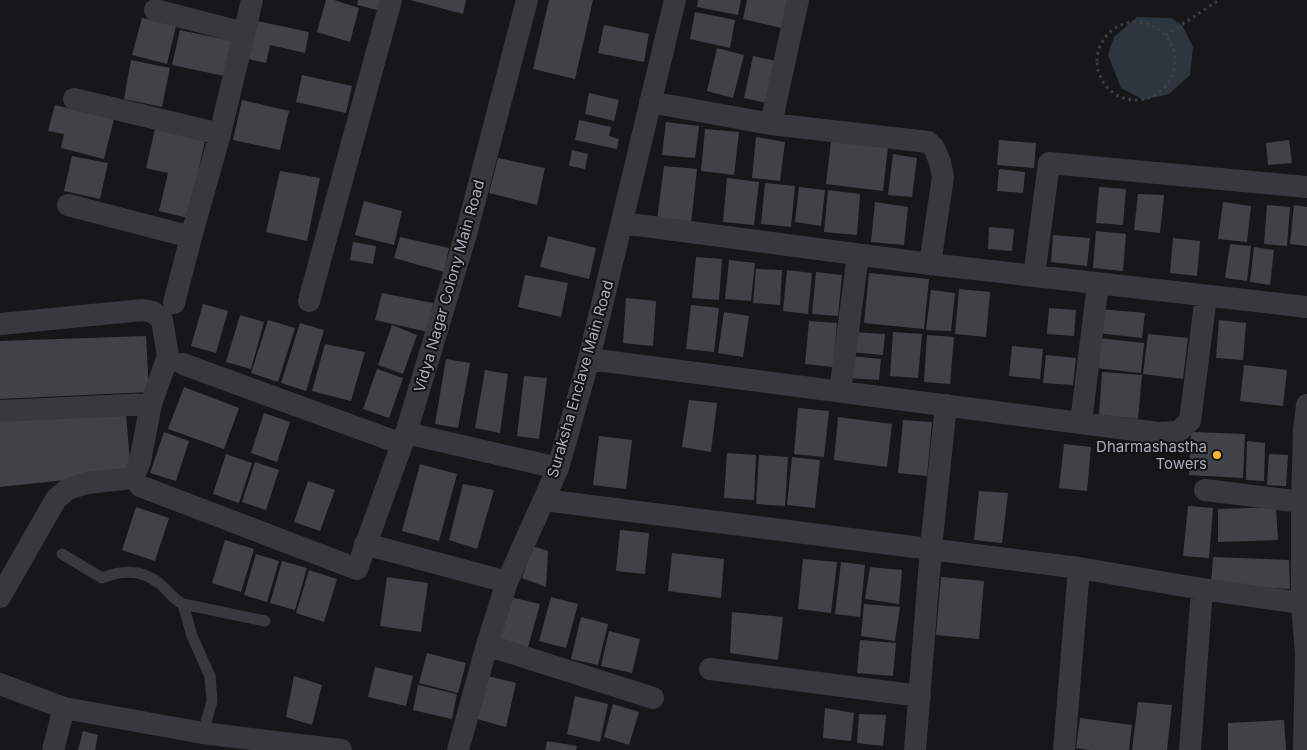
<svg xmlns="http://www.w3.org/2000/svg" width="1307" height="750" font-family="Inter,sans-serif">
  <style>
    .water { fill: #2d363e }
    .building { fill: #414247 }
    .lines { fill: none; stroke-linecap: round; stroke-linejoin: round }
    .path { stroke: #3e4046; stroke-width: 3; stroke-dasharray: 2.5 4; stroke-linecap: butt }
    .service { stroke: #38393f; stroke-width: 11 }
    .minor { stroke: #38393f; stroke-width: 22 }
    .poi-dot { fill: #f9b430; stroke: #121215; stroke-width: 2 }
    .labels { text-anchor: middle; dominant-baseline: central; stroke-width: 4; stroke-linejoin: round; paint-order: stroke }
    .street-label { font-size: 15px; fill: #a9aeba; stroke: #121215 }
    .poi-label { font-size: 15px; fill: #a9aeba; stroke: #121215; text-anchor: end }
  </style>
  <rect width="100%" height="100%" fill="#17171a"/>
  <path class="water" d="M1137 17 1171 18 1182 25 1193 47 1190 75 1169 94 1144 100 1121 88 1108 55 1114 37Z"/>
  <path class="building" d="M326 0H334L359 8 350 42 317 32Z
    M358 0H384L381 11 357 5Z
    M410 0H466L463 14Z
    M549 0H593L575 79 533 69Z
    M698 0H741L738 15 697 7Z
    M747 0H793L786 29 743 19Z
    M695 12 735 20 730 48 690 39Z
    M142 18 176 26 167 64 132 55Z
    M257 21 309 32 305 53 270 45 266 63 249 59Z
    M604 25 649 34 644 62 598 53Z
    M180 30 237 42 229 77 172 65Z
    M717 48 744 55 733 98 707 91Z
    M753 56 776 61 766 103 744 98Z
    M131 60 170 68 162 107 124 99Z
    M302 75 352 86 346 113 296 102Z
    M589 93 619 100 614 121 585 114Z
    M242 100 289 111 280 150 233 140Z
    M55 105 114 119 104 159 61 148 64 134 48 131Z
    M579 120 611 127 609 136 619 139 617 149 575 140Z
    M666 122 699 126 695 158 662 155Z
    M155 129 205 141 188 218 159 211 168 173 146 168Z
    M705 129 739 132 734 175 701 171Z
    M756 137 785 142 780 181 752 178Z
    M999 140 1036 143 1034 168 997 165Z
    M1289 140 1292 163 1268 165 1266 143Z
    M831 141 888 147 883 191 826 184Z
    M572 150 588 154 585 169 569 166Z
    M893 154 917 158 912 197 888 195Z
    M72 156 108 163 100 199 64 191Z
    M498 158 545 168 537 205 489 193Z
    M664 166 697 169 691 224 657 220Z
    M999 169 1025 172 1023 193 997 191Z
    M280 171 320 178 307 241 266 232Z
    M727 178 759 182 754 225 723 222Z
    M765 183 795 186 791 227 761 224Z
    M799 187 825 190 821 226 795 222Z
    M1099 187 1126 189 1123 225 1096 223Z
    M828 190 860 194 857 235 824 232Z
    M1138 194 1164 195 1160 233 1134 230Z
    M364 201 402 211 394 245 355 235Z
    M875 202 908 207 904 245 871 242Z
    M1223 202 1251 206 1247 242 1218 239Z
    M1267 205 1290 207 1287 246 1264 244Z
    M1294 205 1307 207V246L1290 244Z
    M989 227 1014 229 1012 251 988 249Z
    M1096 231 1126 234 1123 271 1093 268Z
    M1053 235 1090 238 1087 266 1051 262Z
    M548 236 596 248 589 279 540 267Z
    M400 237 449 248 444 272 394 258Z
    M1173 238 1200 241 1197 276 1170 273Z
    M353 242 376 246 373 264 350 260Z
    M1230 244 1251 246 1247 281 1225 278Z
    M1254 247 1274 250 1270 285 1250 282Z
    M696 257 722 259 719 300 692 298Z
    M729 260 755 263 751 301 725 299Z
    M756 269 782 270 780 305 753 303Z
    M787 270 812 273 808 314 783 311Z
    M816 272 842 275 838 316 812 314Z
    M869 273 929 279 924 329 864 323Z
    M525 275 568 283 561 317 518 307Z
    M959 289 990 292 986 337 955 334Z
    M931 290 955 293 951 331 926 330Z
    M382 293 433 303 428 332 375 320Z
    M626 298 656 301 653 346 623 343Z
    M203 304 228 311 216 353 191 346Z
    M691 305 719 308 714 352 686 349Z
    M1049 308 1076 310 1074 336 1047 334Z
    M1100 309 1145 313 1142 338 1097 333Z
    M724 312 749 316 743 357 718 353Z
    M240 315 264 322 251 369 226 362Z
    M268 320 295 328 278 382 251 373Z
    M1219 320 1246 323 1243 360 1216 358Z
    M809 321 837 323 833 367 805 364Z
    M300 323 324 330 306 391 281 383Z
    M392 325 417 335 403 374 378 365Z
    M854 332 885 334 883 355 851 352Z
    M893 332 922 334 918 378 890 376Z
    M1148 334 1188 338 1183 379 1143 374Z
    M927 335 954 337 950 384 924 382Z
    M146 336 149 392 0 399V341Z
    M1098 338 1144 343 1141 373 1095 368Z
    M325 344 365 352 351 401 312 391Z
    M1012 346 1043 349 1040 379 1009 376Z
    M1046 355 1076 358 1073 385 1043 383Z
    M850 356 881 359 879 380 848 378Z
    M446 359 470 363 458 428 435 424Z
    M1244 365 1287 370 1283 406 1240 401Z
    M377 369 403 378 389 418 363 409Z
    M485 370 508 374 500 433 475 428Z
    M1102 372 1142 375 1138 419 1099 415Z
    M524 376 547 378 539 439 517 436Z
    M184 387 239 408 224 449 168 429Z
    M689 400 717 403 711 452 682 447Z
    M798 408 829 411 824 457 794 454Z
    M264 413 290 422 277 462 251 453Z
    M126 414 131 473 0 487V421Z
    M838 417 892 424 887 467 834 460Z
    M903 420 932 422 927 476 898 473Z
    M164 432 189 441 176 481 150 473Z
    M1191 432 1245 434 1243 478 1189 475Z
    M599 436 632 440 626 489 593 485Z
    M1247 441 1265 443 1264 481 1246 480Z
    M1064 444 1091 447 1087 491 1059 488Z
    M727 453 756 455 754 500 724 498Z
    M226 454 252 463 239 503 213 494Z
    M1269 454 1288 455 1286 486 1267 485Z
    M759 455 788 457 785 506 756 504Z
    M792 457 820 460 815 508 787 505Z
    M255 462 279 470 266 510 242 502Z
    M420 464 457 474 439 541 402 531Z
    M308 481 335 490 320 531 294 522Z
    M463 484 494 490 477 549 449 540Z
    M979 491 1008 493 1002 543 974 540Z
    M1188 506 1213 508 1209 558 1183 556Z
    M136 507 169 518 155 561 122 550Z
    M1276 507 1278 540 1218 542V509Z
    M620 530 649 533 645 574 616 571Z
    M225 540 254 549 241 592 212 583Z
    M533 546 548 551 546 587 522 578Z
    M672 553 724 559 721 598 668 591Z
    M256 554 279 561 267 602 244 595Z
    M1213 557 1289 560 1290 589 1211 585Z
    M803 559 837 562 831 613 798 609Z
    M282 561 307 568 295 610 270 603Z
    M841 562 865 565 860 617 835 614Z
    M870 567 902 570 899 604 865 599Z
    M309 570 337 579 324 622 296 613Z
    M387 577 428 583 421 632 380 626Z
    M941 577 984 581 979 639 936 635Z
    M510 597 540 604 527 651 499 642Z
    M551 597 578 604 566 648 539 641Z
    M864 604 900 607 895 641 861 636Z
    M732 612 783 617 778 660 730 653Z
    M581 617 608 624 598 665 571 659Z
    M609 631 640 639 632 673 601 666Z
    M860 640 896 643 893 676 857 673Z
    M427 653 466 663 458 693 419 683Z
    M375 667 413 676 406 706 368 697Z
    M294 676 322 685 312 725 286 717Z
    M488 676 516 683 506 727 477 719Z
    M418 685 457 694 452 719 413 710Z
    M575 696 608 704 600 742 567 734Z
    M1138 702 1172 705 1167 750H1132Z
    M613 704 639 712 629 745 604 737Z
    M825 708 854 713 851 741 823 738Z
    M859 714 886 715 883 746 857 743Z
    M1080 718 1132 725 1129 750H1090L1076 748Z
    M1284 720 1286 750H1228V723Z
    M83 731 98 735 95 750H78Z
    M547 741 577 746 576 750H545Z"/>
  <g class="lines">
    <path class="path" d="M1097 61a39 39 0 1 1 78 0a39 39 0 1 1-78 0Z
      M1166 35 1219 0"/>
    <path class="service" d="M62 554 102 578C122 570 140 569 159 583 168 590 172 599 183 604L265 621
      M183 604 192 636 210 676 212 701 203 733"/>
    <path class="minor" d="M155 10 244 33
      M74 99 220 134
      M650 102 771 124 928 142 934 148 940 162 943 177 930 264
      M771 124 798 0
      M68 205 191 237 220 134 252 0
      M622 223 930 264 1307 307
      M1034 276 1049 163 1307 187
      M309 301 391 0
      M174 303 191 237
      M0 324 143 310 153 312 162 320 168 356 151 404 140 461 133 478 87 483 68 489 56 499 0 597
      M589 359 1158 433 1178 432 1190 421 1206 296
      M183 364 402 444
      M840 391 858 255
      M0 411 151 404
      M1081 422 1098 284
      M406 433 558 468
      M140 486 357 569 406 433 466 234 527 0
      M1205 490 1302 502
      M544 500 1079 568 1202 589 1302 603
      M365 544 507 582
      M487 645 653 698
      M710 669 920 696
      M0 684 64 708 203 733 341 750
      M53 750 64 708
      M458 750 487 645 507 582 558 468 589 359 675 0
      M915 750 931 548 946 405
      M1064 750 1079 568
      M1190 750 1202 589
      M1304 750 1306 655 1302 603V502L1304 430 1307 405"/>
  </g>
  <circle class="poi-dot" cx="1217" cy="455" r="5"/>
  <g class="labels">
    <g class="street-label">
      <text transform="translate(449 286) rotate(-74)">Vidya Nagar Colony Main Road</text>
      <text transform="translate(580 379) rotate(-74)">Suraksha Enclave Main Road</text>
    </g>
    <g class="poi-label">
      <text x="1207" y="446">Dharmashastha<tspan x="1207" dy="17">Towers</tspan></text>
    </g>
  </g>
</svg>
